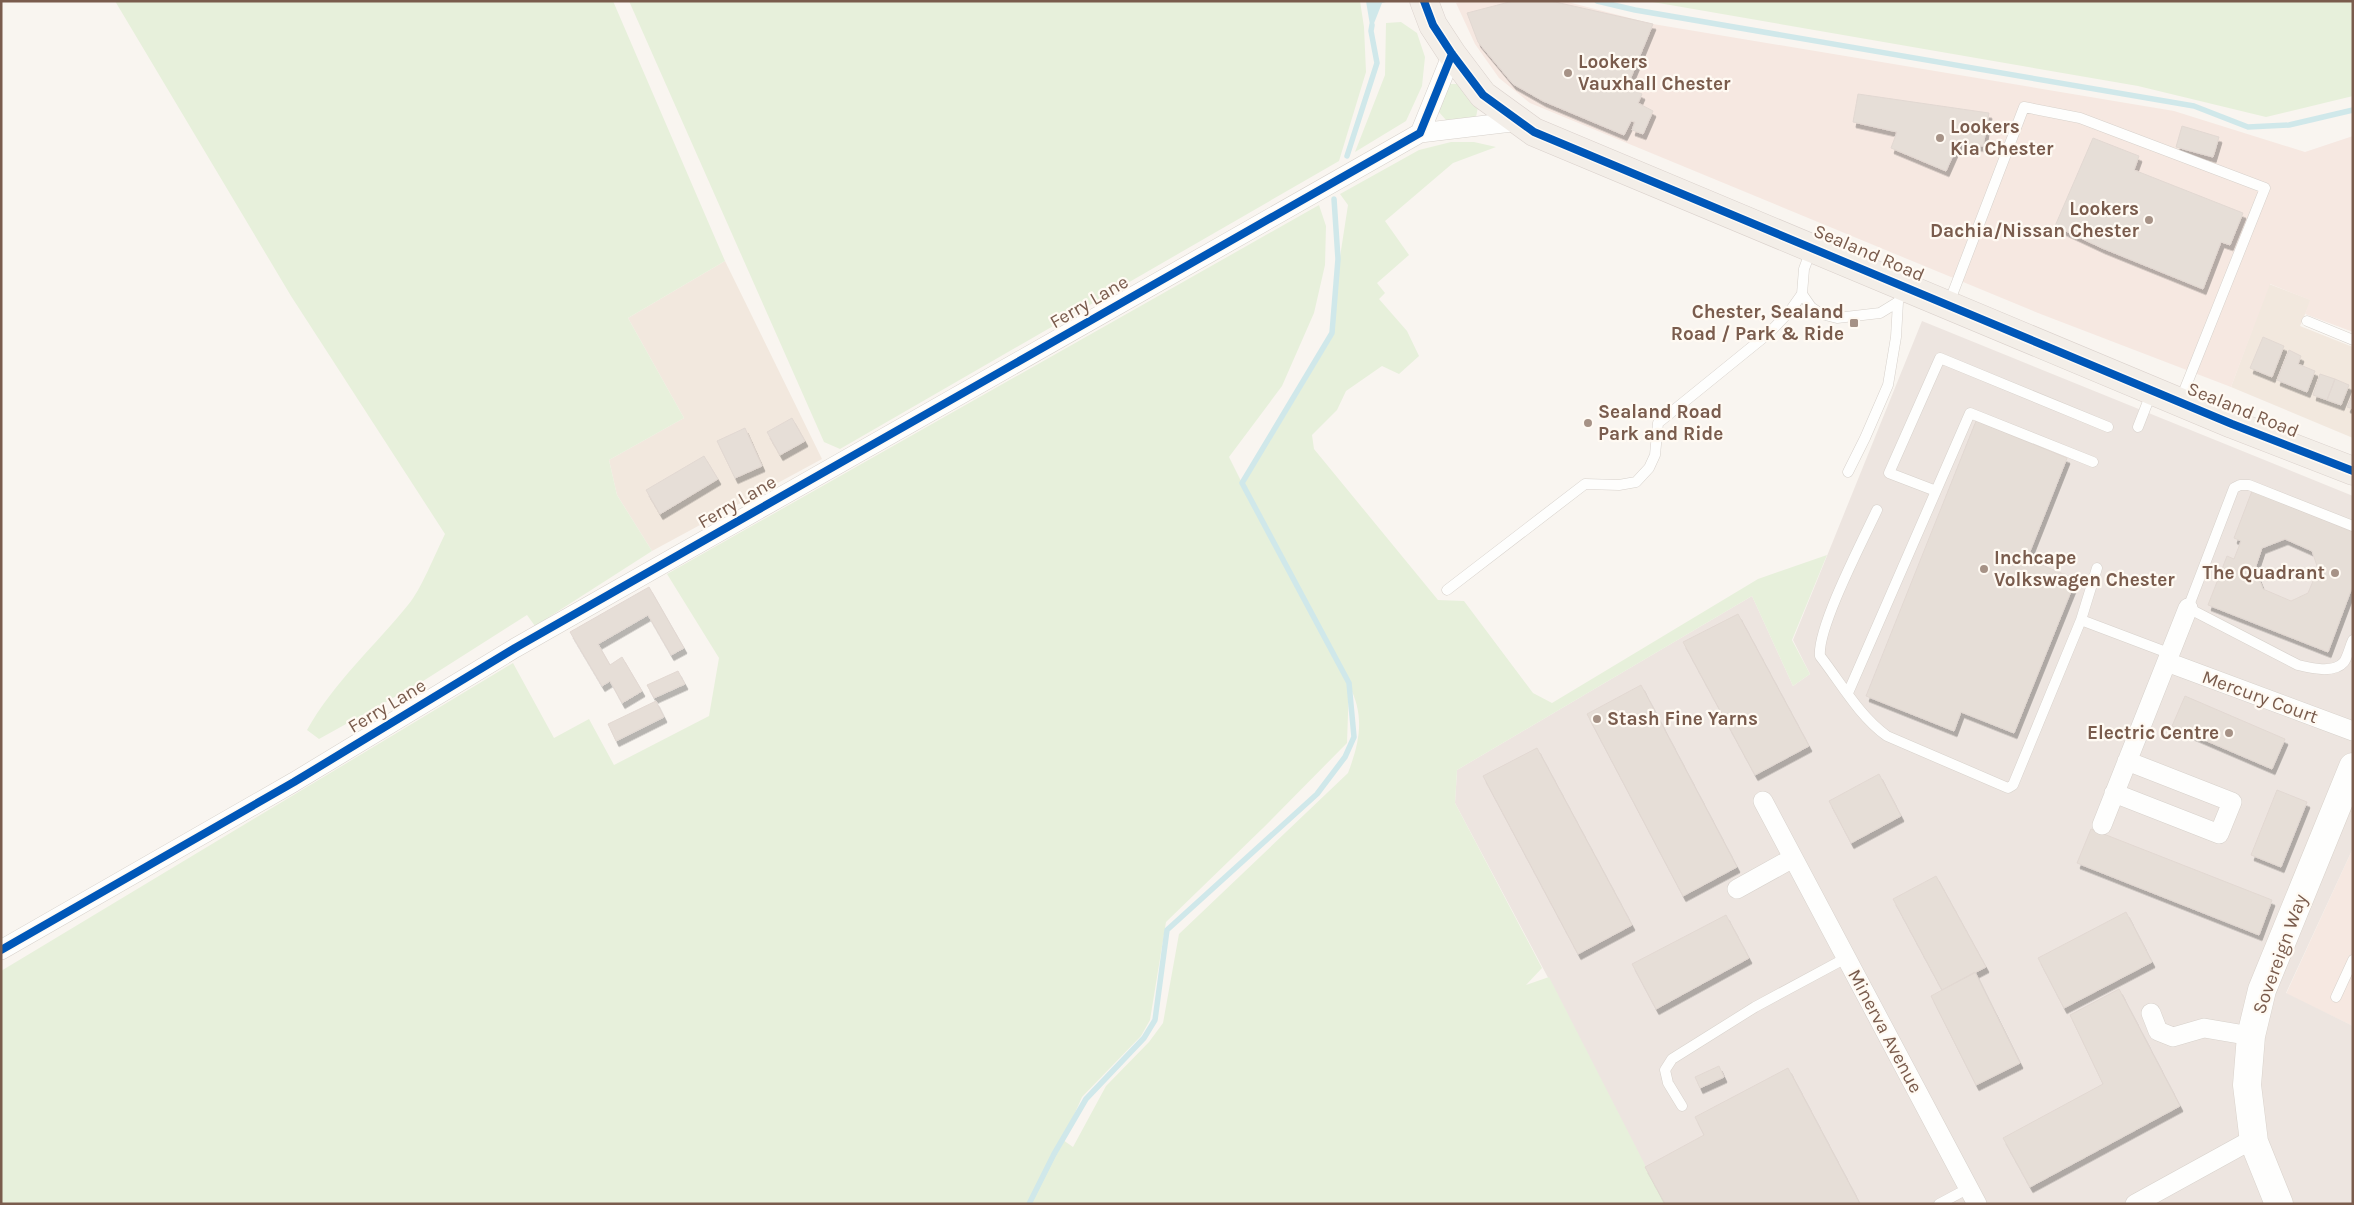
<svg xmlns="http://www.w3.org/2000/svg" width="2354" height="1205" font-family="Karla,sans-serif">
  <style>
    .residential { fill: #f2e8de }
    .commercial { fill: #f6e8e1 }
    .industrial { fill: #ede5e0 }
    .green { fill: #e7f0db; fill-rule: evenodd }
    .water { fill: #d0e8ea }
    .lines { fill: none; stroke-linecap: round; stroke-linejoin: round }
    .stream { stroke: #d0e8ea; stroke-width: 5.5 }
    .building { fill: #e6ded7; stroke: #e2d8d2; fill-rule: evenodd; filter: url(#shadow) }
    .lane-casing { stroke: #d7d1cb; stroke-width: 11 }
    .street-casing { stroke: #d7d1cb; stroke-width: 20 }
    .secondary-casing { stroke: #d9d2cb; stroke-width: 29 }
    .primary-casing { stroke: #dad1cc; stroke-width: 29 }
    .lane { stroke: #fefefd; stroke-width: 10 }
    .street { stroke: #fefefd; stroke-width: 19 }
    .secondary { stroke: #fefefd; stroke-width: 28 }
    .primary { stroke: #f3eee8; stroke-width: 28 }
    .cycleway-casing { stroke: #fffaf3; stroke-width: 11 }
    .cycleway { stroke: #0057b8; stroke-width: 8 }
    .poi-dot { fill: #a69286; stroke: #fffaf3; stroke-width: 2 }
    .labels { text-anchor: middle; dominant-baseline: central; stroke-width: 4.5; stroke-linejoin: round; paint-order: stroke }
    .poi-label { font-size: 19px; font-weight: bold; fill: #7a5c4d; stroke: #fffaf3; text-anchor: start }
    .street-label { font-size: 19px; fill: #7a5c4d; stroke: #fffaf3 }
  </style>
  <defs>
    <filter id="shadow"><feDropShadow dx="3" dy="5.5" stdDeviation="0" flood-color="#0004"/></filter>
  </defs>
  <rect width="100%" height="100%" fill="#f9f5f0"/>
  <path class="residential" d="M725 261 822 459 652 551 617 495 609 460 684 418 628 318Z
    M2269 284 2311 300 2300 326 2353 347V438L2231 387Z"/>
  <path class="commercial" d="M1464 1H1564L1653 24 2174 111 2305 152 2353 136V332L2305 314 2310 300 2270 284 2231 387 2038 313 1530 103 1499 78 1475 44 1456 3Z
    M2353 848V1026L2286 994Z"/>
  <path class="industrial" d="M1922 321 2353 496V848L2286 993 2353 1026V1204H1655L1561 1002 1455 803 1457 770 1752 596 1793 686 1810 674 1793 640Z"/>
  <path class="green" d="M115 1H613L725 261 628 318 684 418 609 460 617 495 652 551 535 626 527 615 420 683 319 739 307 730C334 682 374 647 408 605 421 590 435 554 445 534L291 296Z
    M629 1H1360L1364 27 1366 72 1339 161 840 449 824 442Z
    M1647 1H2353V96L2266 117 2138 86Z
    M1401 22 1417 33 1425 57 1422 86 1406 121 1355 152 1385 75 1386 23Z
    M1447 84H1457L1478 107 1476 117 1446 120 1438 111Z
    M1451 142H1474L1496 147 1453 163 1385 221 1409 255 1377 283 1385 293 1379 299 1407 331 1419 356 1399 374 1382 366 1346 391 1337 410 1312 435 1314 449 1438 600 1464 601 1533 693 1552 703 1758 579 1827 555 1792 640 1810 674 1793 686 1752 596 1457 770 1455 803 1542 968 1526 985 1549 977 1665 1204H1V971L513 663 554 738 589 719 614 765 709 716 719 658 667 574 1319 205 1326 226 1325 265 1314 313 1282 386 1229 457 1242 483 1332 333 1338 270 1348 205 1340 194 1419 150ZM1349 685C1365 716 1360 741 1348 773L1179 934 1163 1023 1149 1042 1106 1086 1073 1147 1063 1140 1082 1097 1141 1036 1150 1020 1166 922 1263 828 1347 743Z"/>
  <path class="water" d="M1366 1H1390L1382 3 1371 31Z"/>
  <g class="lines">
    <path class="stream" d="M1597 1 1635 10 2194 106 2248 127 2289 125 2353 110
      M1347 156 1377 63 1371 31 1372 25
      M1029 1204 1054 1154 1086 1099 1144 1038 1155 1020 1167 930 1317 794 1345 757 1354 737 1349 683 1242 483 1332 333 1338 259 1334 199"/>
  </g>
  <path class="building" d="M1513 1H1551L1653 24 1627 87 1642 94 1638 103 1653 111 1643 134 1632 130 1635 122 1631 121 1624 135 1543 101 1513 84 1478 42 1467 13Z
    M1858 94 1989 113 1983 146 1958 144 1946 171 1891 148 1897 132 1853 122Z
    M2182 126 2219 137 2213 157 2176 147Z
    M2093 138 2139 156 2134 170 2243 213 2230 245 2221 242 2203 289 2102 248 2055 226Z
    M2263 337 2284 346 2272 377 2250 368Z
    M2289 350 2301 356 2298 364 2315 371 2307 392 2277 380Z
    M2320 374 2335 379 2327 400 2313 395Z
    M2335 379 2349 385 2341 405 2327 400Z
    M2353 393V409L2347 407Z
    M792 418 805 441 780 455 767 432Z
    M1976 421 2067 458 2027 559 2076 579 2014 733 1961 712 1954 731 1866 696Z
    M745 428 762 466 735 478 717 441Z
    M704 456 718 479 660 514 646 490Z
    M2252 491 2353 532V585L2328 652 2208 605 2227 556 2234 559 2241 541 2234 538ZM2285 539 2312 551 2318 569 2308 593 2291 601 2263 589 2255 569 2262 548Z
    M649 587 684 648 671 655 648 615 598 644 610 665 622 657 642 691 622 703 610 681 602 686 570 632Z
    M1738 614 1809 746 1755 775 1683 642Z
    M678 671 685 684 654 698 647 685Z
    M1641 685 1737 867 1683 896 1587 714Z
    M2185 696 2285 739 2272 769 2172 726Z
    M656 701 664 717 616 741 608 724Z
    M1537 748 1632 925 1578 954 1483 776Z
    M1879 774 1901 816 1851 843 1829 801Z
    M2277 790 2307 802 2281 867 2251 855Z
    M2091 829 2272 900 2259 935 2077 863Z
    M1936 876 1986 967 1942 990 1893 899Z
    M2126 912 2152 962 2064 1008 2038 958Z
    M1726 915 1749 958 1656 1009 1632 964Z
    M1975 972 2020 1063 1976 1085 1931 996Z
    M2119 989 2180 1106 2030 1187 2003 1138 2103 1084 2070 1015Z
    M1719 1066 1724 1077 1700 1088 1695 1077Z
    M1788 1068 1860 1204H1665L1645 1167 1704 1135 1695 1117Z"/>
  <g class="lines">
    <defs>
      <path id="lane" d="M1802 294 1811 307 1821 314 1837 318 1880 313 1898 302
        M1949 303 2024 107 2080 118 2265 188 2180 401
        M2307 321 2353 340
        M2138 427 2152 391
        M1848 472 1865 438 1888 385 1896 337 1898 302 1904 289
        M1936 491 1889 473 1940 358 2108 427
        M1877 510C1863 540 1817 628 1820 656 1841 683 1859 716 1887 736L2008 788 2013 785 2081 620 2097 568
        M2353 526 2249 485H2240L2234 488 2188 608 2298 665C2310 668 2334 674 2344 662 2348 656 2350 646 2353 640
        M1447 590 1585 484 1619 485 1636 482 1649 468 1655 455 1658 423 1769 333 1790 311 1802 294 1804 269 1811 250
        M2081 620 2171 654
        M1848 693 1970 413 2093 462
        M2336 997 2353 960
        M1682 1106 1668 1083 1665 1070 1672 1059 1755 1007 1846 958
        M1939 1204 1969 1188"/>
      <path id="street" d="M1420 133 1520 121
        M2167 662 2353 731
        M2114 793 2219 834 2232 802 2127 761
        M1763 801 1977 1204
        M2102 825 2188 608
        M1737 889 1793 858
        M1 950 294 782 515 648 1420 133 1452 54
        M2151 1013 2158 1031 2173 1037 2204 1028 2251 1036
        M2135 1204 2244 1144 2254 1142"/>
      <path id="secondary" d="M2279 1204 2254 1142 2247 1085 2251 1036 2262 990 2353 767"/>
      <path id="primary" d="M1424 1 1433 25 1452 54 1483 95 1534 132 2232 424 2353 471"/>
    </defs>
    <use href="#lane" class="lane-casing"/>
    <use href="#street" class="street-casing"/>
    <use href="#secondary" class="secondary-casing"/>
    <use href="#primary" class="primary-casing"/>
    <use href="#lane" class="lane"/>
    <use href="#street" class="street"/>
    <use href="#secondary" class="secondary"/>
    <use href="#primary" class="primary"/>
    <defs>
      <path id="cycleway" d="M1424 1 1433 25 1452 54 1483 95 1534 132 2232 424 2353 471
        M1 950 294 782 515 648 1420 133 1452 54"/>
    </defs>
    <use href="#cycleway" class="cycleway-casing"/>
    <use href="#cycleway" class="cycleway"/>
  </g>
  <g class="poi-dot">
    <circle cx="1568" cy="73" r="5"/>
    <circle cx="1940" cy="138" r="5"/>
    <circle cx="2149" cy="220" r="5"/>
    <rect x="1849" y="318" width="10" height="10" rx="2.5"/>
    <circle cx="1588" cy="423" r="5"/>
    <circle cx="1984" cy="569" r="5"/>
    <circle cx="2335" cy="573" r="5"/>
    <circle cx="1597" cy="719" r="5"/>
    <circle cx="2229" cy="733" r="5"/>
  </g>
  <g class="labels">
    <g class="poi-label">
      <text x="1578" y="62">Lookers<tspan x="1578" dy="22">Vauxhall Chester</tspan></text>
      <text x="1950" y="127">Lookers<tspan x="1950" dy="22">Kia Chester</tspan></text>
      <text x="2139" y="209" text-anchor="end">Lookers<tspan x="2139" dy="22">Dachia/Nissan Chester</tspan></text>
      <text x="1844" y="312" text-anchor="end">Chester, Sealand<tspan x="1844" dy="22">Road / Park &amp; Ride</tspan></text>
      <text x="1598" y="412">Sealand Road<tspan x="1598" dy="22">Park and Ride</tspan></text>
      <text x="1994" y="558">Inchcape<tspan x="1994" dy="22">Volkswagen Chester</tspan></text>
      <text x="2325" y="573" text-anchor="end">The Quadrant</text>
      <text x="1607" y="719">Stash Fine Yarns</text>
      <text x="2219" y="733" text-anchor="end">Electric Centre</text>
    </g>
    <g class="street-label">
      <text transform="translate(1869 253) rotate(23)">Sealand Road</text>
      <text transform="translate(1089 302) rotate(-30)">Ferry Lane</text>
      <text transform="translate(2243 410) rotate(22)">Sealand Road</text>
      <text transform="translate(737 502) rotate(-30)">Ferry Lane</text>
      <text transform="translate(2260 697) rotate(20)">Mercury Court</text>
      <text transform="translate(387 706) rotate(-31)">Ferry Lane</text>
      <text transform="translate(2280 954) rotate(-70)">Sovereign Way</text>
      <text transform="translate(1885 1031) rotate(62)">Minerva Avenue</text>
    </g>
  </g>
  <rect width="2354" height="1205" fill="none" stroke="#7a5c4d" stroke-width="5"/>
</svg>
